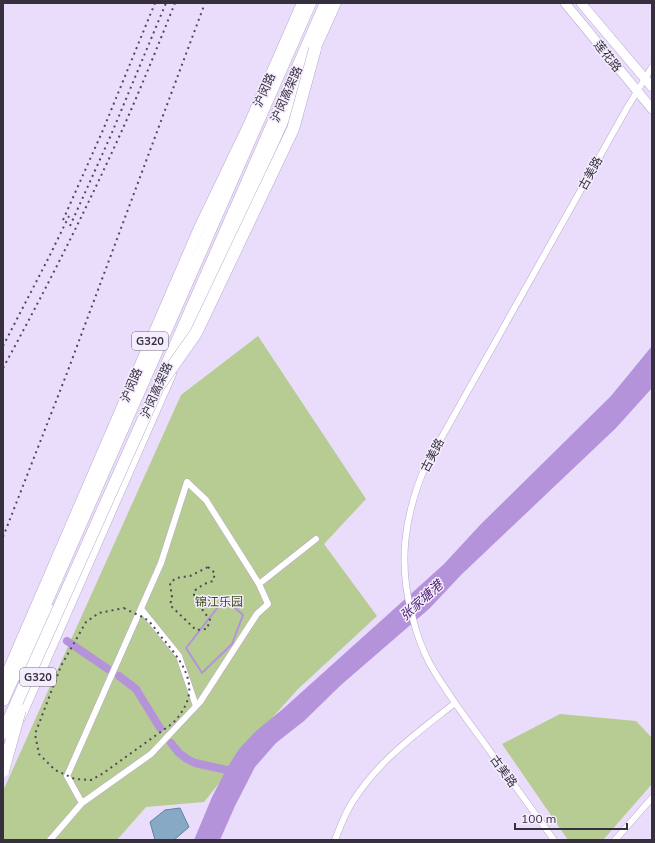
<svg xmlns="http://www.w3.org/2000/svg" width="655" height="843" font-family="Mulish,'Noto Sans SC',sans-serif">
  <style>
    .green { fill: #b6cc92 }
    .water { fill: #b593db }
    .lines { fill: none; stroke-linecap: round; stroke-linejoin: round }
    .stream { stroke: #b593db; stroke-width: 2 }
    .canal { stroke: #b593db; stroke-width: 8 }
    .building { fill: #88a9c5; stroke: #62819c }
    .street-casing { stroke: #b9a9ce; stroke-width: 7 }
    .secondary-casing { stroke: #b9a9ce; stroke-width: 10 }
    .primary-casing { stroke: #b9a9ce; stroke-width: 11 }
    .highway-casing { stroke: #b9a9ce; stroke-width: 13 }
    .street { stroke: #fff; stroke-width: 6 }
    .secondary { stroke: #fff; stroke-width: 9 }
    .primary { stroke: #fff; stroke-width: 10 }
    .highway { stroke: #fff; stroke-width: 12 }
    .rail { stroke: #51495a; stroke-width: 2; stroke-dasharray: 2 4; stroke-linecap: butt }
    .highway-bridge-casing { stroke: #b9a9ce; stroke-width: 13; stroke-linecap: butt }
    .highway-bridge { stroke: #fff; stroke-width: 12 }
    .labels { text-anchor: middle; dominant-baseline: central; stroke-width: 3; stroke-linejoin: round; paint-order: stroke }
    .shield { fill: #f4edfd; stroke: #6f6877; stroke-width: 1 }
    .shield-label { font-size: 11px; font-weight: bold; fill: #362f3e }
    .street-label { font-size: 12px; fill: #362f3e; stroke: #f4edfd }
    .park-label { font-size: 12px; fill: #40521c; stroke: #f4edfd }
    .water-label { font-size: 13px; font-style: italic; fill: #4c1e71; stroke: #f4edfd }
  </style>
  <rect width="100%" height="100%" fill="#eaddfb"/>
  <path class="green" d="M258 336 366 499 324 544 377 616 298 689 272 718 204 802 146 807 117 840H3V791L181 395Z
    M560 714 636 721 652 738V784L603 840H568L502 744Z"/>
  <path class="water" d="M652 346V388L616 428 461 575 430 608 341 685 304 721 276 743 255 767 235 806 220 840H194L212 797 227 768 239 749 256 731 284 708 444 564 481 524 611 396Z"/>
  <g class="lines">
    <path class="stream" d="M227 601 243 615 232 644 202 673 186 648 222 602Z"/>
    <path class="canal" d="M67 641 108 669
      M119 676 136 689 160 728
      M171 743 179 753 187 759 195 763 236 772"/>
  </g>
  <path class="building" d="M180 808 189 827 174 840H155L150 822 165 810Z"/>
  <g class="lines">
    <defs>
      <path id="street" d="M259 584 316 539
        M141 609 179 656 196 706
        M50 840 82 803 151 754 200 702 257 614 268 604 259 584 206 500 187 482 161 563 67 776 82 803
        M335 840C340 827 345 813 353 801 380 759 417 733 455 703
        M554 840C529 805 504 771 479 736 462 713 444 689 430 664 422 649 416 632 412 615 398 563 404 517 425 467L627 108 652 67
        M615 840 652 798"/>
      <path id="secondary" d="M565 3 652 109
        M581 3 652 87"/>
      <path id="primary" d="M312 56 336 3
        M185 343 305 72
        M22 677 50 612 62 605
        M3 682 199 228 248 126 302 3
        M20 718 171 374"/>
      <path id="highway" d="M162 376 326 3
        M3 700 310 3"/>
    </defs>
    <use href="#street" class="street-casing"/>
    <use href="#secondary" class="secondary-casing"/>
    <use href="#primary" class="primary-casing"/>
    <use href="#highway" class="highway-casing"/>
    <use href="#street" class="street"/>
    <use href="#secondary" class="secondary"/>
    <use href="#primary" class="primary"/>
    <use href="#highway" class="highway"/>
    <path class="rail" d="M63 220 103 130 155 3
      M70 226 111 135 166 3
      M3 346 49 257 69 216
      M3 368C44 293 83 216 119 137 139 93 157 48 175 3
      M3 537 67 373 205 3
      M208 567 215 573 213 581 204 584 194 591V598L210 620 207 629 196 630 170 605 172 597 170 583 176 578 190 576Z
      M124 608C131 612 139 615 146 619 153 624 158 634 164 640 188 669 202 692 173 723L102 774 91 780 75 779 55 770 39 754 35 734 61 666 86 622 99 613Z"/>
    <defs>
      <path id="highway-bridge" d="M3 733 158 387 196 333 293 129 315 49
        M3 771 20 710"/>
    </defs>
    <use href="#highway-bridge" class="highway-bridge-casing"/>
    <use href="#highway-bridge" class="highway-bridge"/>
  </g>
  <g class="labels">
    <g class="shield">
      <rect x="132" y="332" width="36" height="18" rx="3"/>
      <rect x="20" y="668" width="36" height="18" rx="3"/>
    </g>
    <g class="shield-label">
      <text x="150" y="341">G320</text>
      <text x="38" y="677">G320</text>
    </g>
    <g class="street-label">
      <text transform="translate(608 56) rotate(51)">莲花路</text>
      <text transform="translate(264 90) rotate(-66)">沪闵路</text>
      <text transform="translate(286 94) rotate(-66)">沪闵高架路</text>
      <text transform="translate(590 173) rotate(-61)">古美路</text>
      <text transform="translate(131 385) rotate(-67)">沪闵路</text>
      <text transform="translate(156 390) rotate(-66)">沪闵高架路</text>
      <text transform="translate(432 455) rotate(-63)">古美路</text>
      <text transform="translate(504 771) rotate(54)">古美路</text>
    </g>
    <g class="park-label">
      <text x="219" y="601">锦江乐园</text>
    </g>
    <g class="water-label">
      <text transform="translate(421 600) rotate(-42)">张家塘港</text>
    </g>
  </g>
  <rect width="655" height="843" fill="none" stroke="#362f3e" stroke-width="8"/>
  <path d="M515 823v6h112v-6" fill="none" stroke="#362f3e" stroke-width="2"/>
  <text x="521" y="823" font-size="12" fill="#362f3e" stroke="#f4edfd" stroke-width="3" paint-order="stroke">100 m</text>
</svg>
